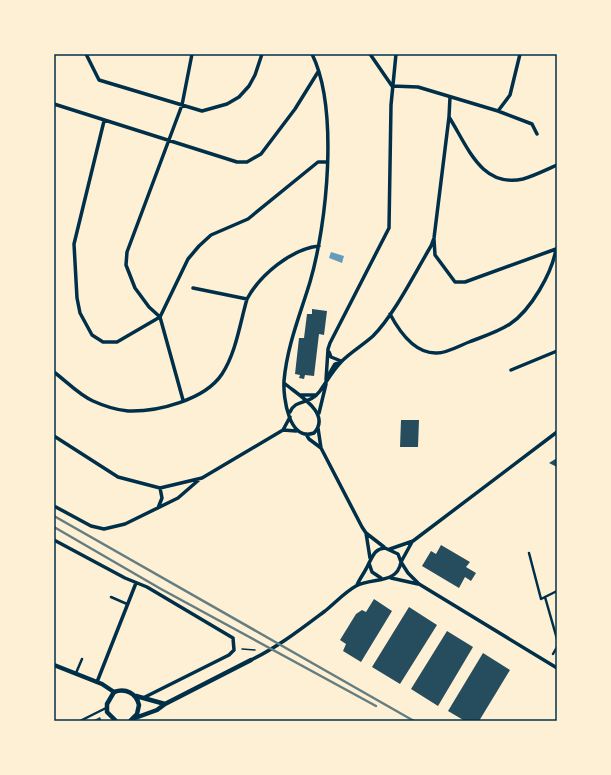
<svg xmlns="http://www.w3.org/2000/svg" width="611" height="775" font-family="Helvetica,sans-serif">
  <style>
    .water { fill: #669bbc }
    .building { fill: #264d5e }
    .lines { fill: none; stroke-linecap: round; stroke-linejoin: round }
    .path { stroke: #003049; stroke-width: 1.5 }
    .pedestrian { stroke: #003049; stroke-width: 2.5 }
    .minor { stroke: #003049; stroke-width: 3.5 }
    .tertiary { stroke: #003049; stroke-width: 4.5 }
    .rail { stroke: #657d81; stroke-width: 2.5 }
    .neatline { fill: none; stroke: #003049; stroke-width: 1.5 }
  </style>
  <rect width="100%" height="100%" fill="#fdf0d5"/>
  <path class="water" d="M331 252 344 256 342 263 329 258Z"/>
  <path class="building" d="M312 309 327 311 324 335 319 334 314 376 305 375 304 379 299 378 300 375 295 374 299 338H304L307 314H312Z
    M401 420H419L418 447H400Z
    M557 458V467L549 463Z
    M441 545 470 562 466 567 476 573 471 581 465 577 459 588 422 566 431 551 436 554Z
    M374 599 392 611 361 662 343 651 346 644 340 640 356 614 362 610 366 612Z
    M409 607 437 625 400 684 372 667Z
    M447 631 473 647 438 706 411 689Z
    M483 653 510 670 479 721H465L448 711Z
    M100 717 102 721H91L96 719Z"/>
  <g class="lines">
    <path class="path" d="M242 649 255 650"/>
    <path class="pedestrian" d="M529 553 541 599 557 591
      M111 597 127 604
      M545 597 557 639
      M553 654 557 647
      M76 673 82 659
      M80 721 106 708"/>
    <path class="minor" d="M86 54 99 80 202 111 227 104 239 97 249 86 255 75 262 54
      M370 54 392 86
      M392 86 418 87 498 111 532 124 537 134
      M54 104 237 162H247L261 154 295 109 318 72
      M498 111 510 95 520 54
      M449 117C468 147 481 188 523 179 534 176 546 170 557 165
      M104 121 74 244 77 298 80 313 92 335 103 342H117L160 317
      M434 239 435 255 455 282H465L556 249
      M193 288 247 299
      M390 314C399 331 414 354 437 353 447 353 459 346 469 342 482 337 498 332 510 324 531 310 552 273 556 249
      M160 317 188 259 199 246 211 235 248 219 318 162H327
      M329 352 331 357 341 361
      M511 370 557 351
      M54 372C66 381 79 395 93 401 104 406 116 410 128 411 157 412 205 400 222 374 236 353 240 323 247 299 260 275 291 249 319 246
      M328 376 335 364 340 362
      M326 380 328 349 330 343 389 228 391 105 396 54
      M284 383C298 395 332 413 314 433 289 442 283 398 284 381 287 346 300 315 310 282 327 224 339 109 312 54
      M300 395H316
      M183 400 160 317 149 307 135 288 126 265 127 252 182 105 192 54
      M290 412C296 398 309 406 320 391 327 381 333 370 342 361 351 352 363 345 373 336 394 315 415 273 431 246L434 238 449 117 450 97
      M319 413 326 384
      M318 428 321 448 362 527 366 533 384 547
      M283 430 290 417
      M306 434 309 439 321 448
      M54 436 118 477 160 488 202 478 283 430 296 431
      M54 506 91 526 104 529 125 524 178 498 201 478
      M158 508 162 498 160 488
      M366 533 370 558
      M54 540 125 578 147 587 233 638 234 650 229 655 143 698
      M390 549 413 541 557 432
      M401 562 408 573 419 584 557 668
      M401 562 412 542
      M369 563 372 572 381 578
      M391 578 418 584
      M251 660C278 647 301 629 325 611 335 603 345 592 356 586 372 577 397 585 401 562L398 554 385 548C374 549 373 556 368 565 365 572 360 578 357 585
      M97 682 136 583"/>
    <path class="tertiary" d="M54 665 102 684 114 692
      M136 696 165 704
      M135 718 157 710 165 704 251 660
      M116 721 107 712V704L114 692C126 688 136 693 139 705L137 714 130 721"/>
    <path class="rail" d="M54 516 414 721
      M54 527 161 589 376 706"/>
  </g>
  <rect width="611" height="775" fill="none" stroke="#fdf0d5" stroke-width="110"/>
  <rect x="55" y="55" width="501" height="665" class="neatline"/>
</svg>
